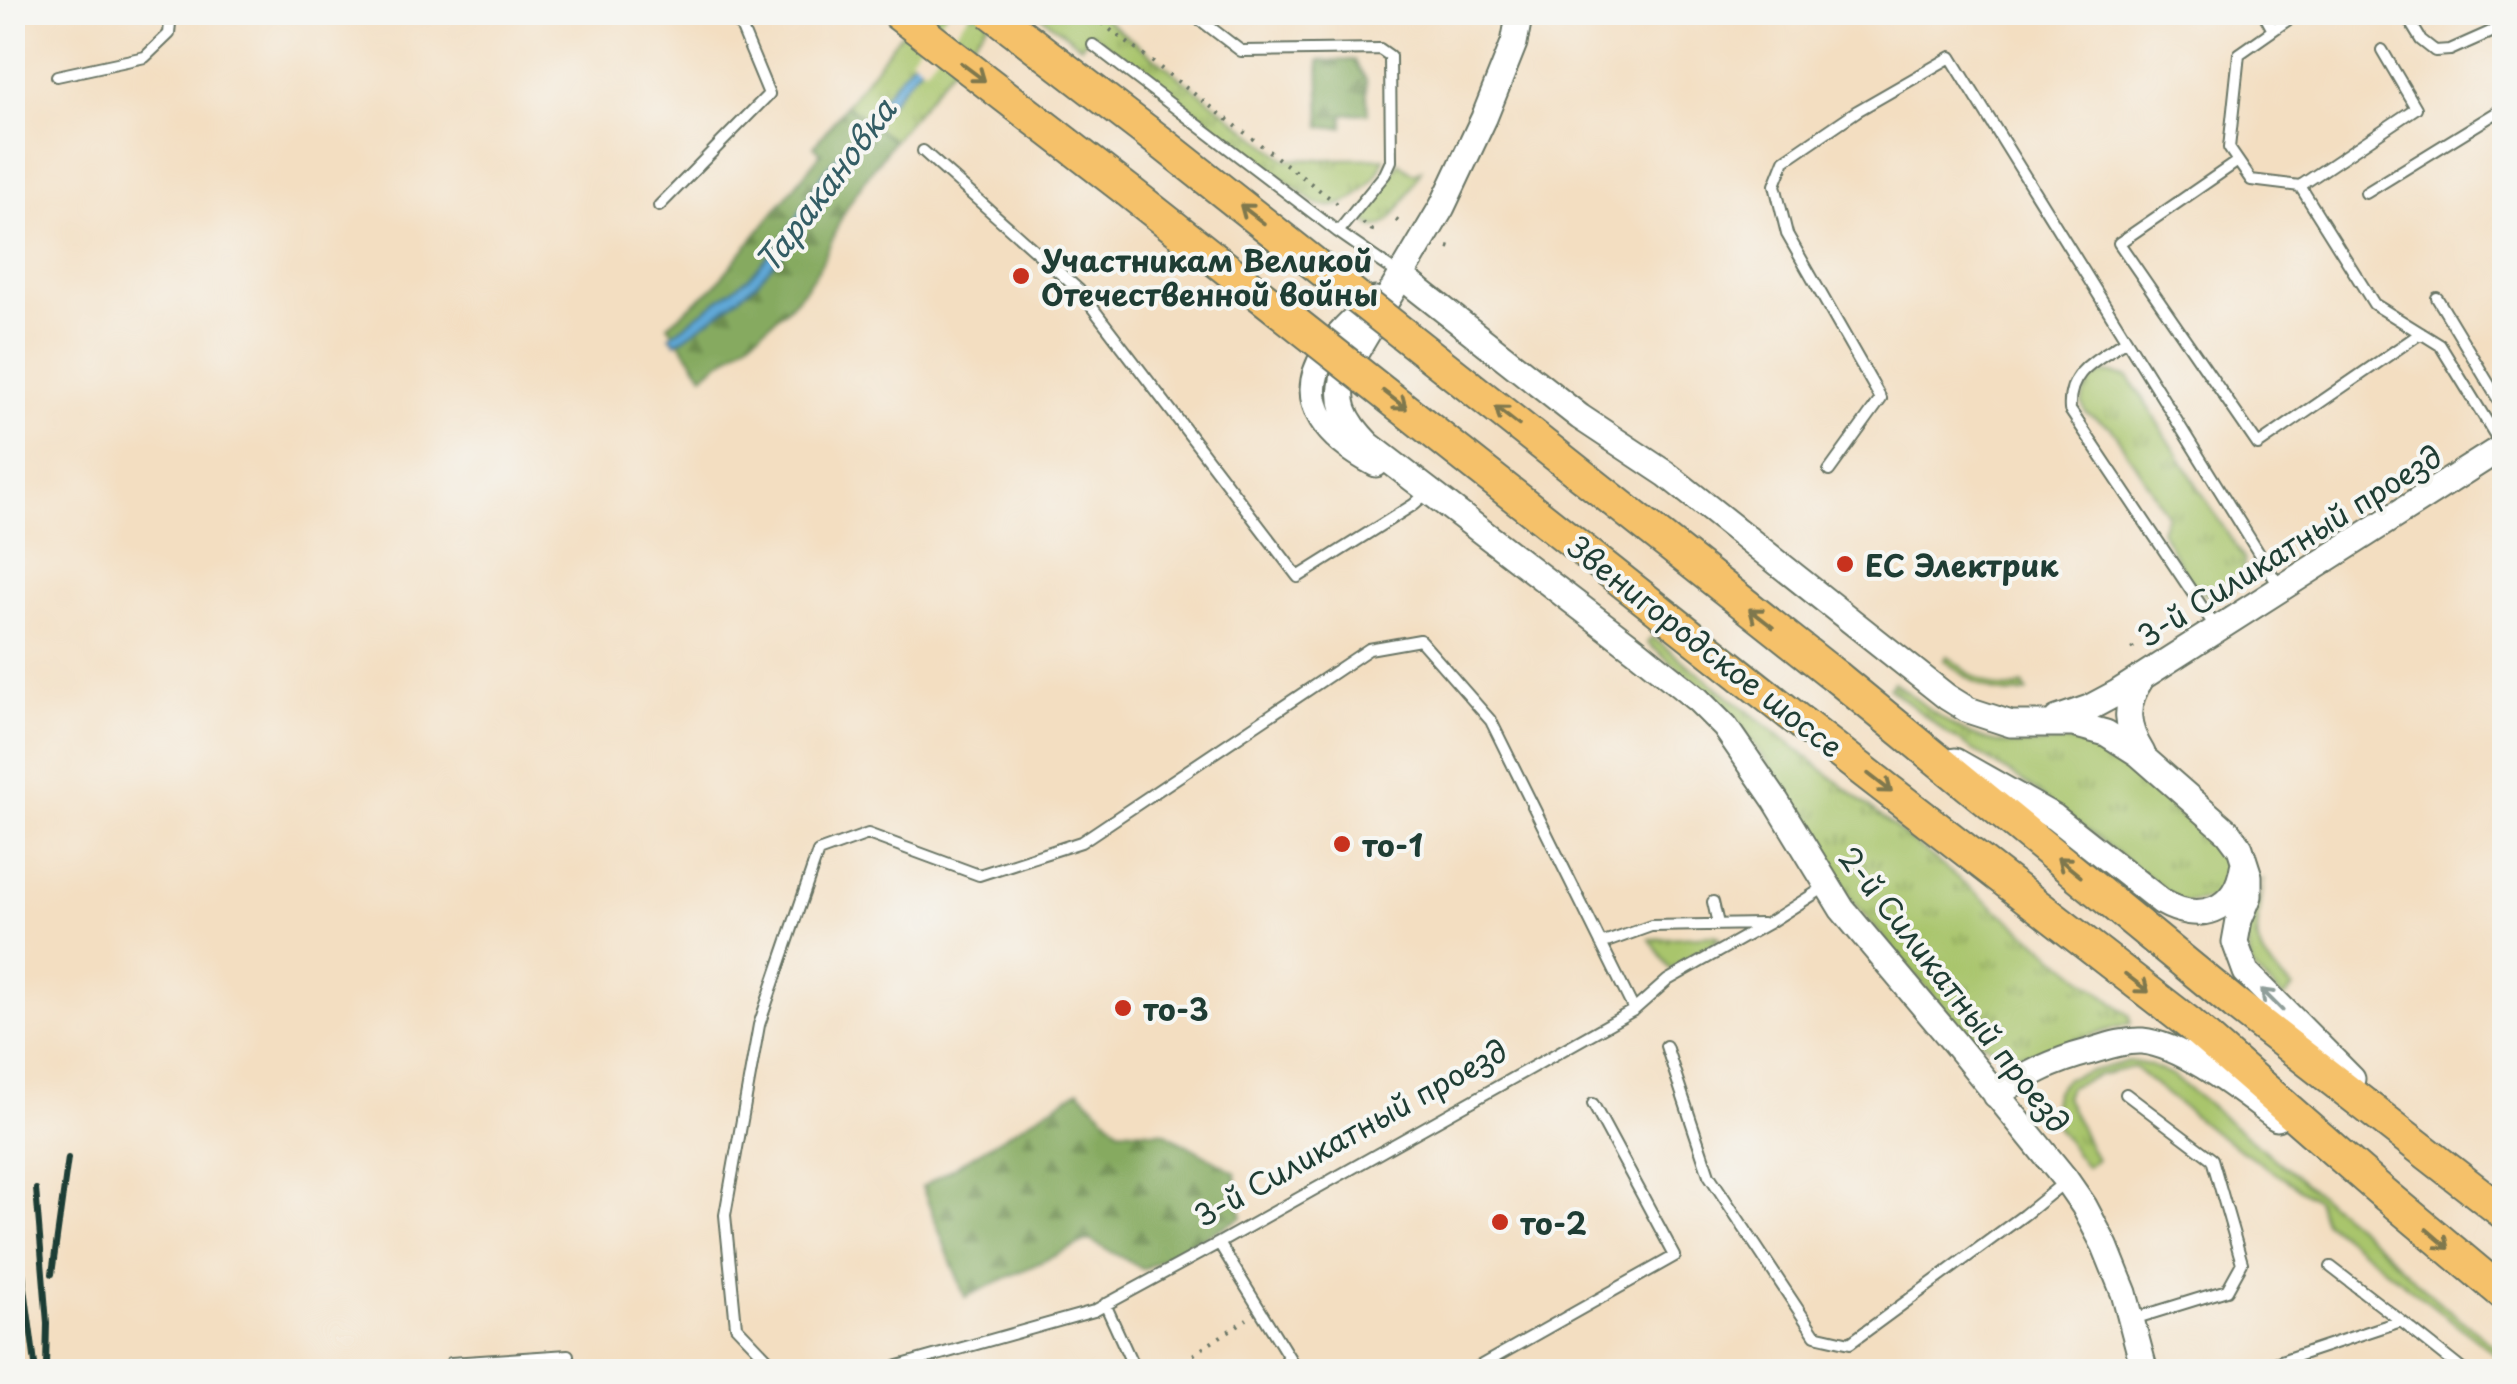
<svg xmlns="http://www.w3.org/2000/svg" width="2517" height="1384" font-family="'Playpen Sans',sans-serif">
  <style>
    .grass { fill: url(#grass-tufts); stroke: #648150; stroke-width: 2.5 }
    .forest { fill: url(#forest-firs); stroke: #52744a; stroke-width: 2.5 }
    .water { fill: #61a8d7; stroke: #407286; stroke-width: 2.5 }
    .pier { fill: #f3dec1 }
    .lines { fill: none; stroke-linecap: round; stroke-linejoin: round }
    .service-casing { stroke: #697565; stroke-width: 14 }
    .tertiary-casing { stroke: #697565; stroke-width: 29 }
    .primary-casing { stroke: #697565; stroke-width: 36 }
    .path { stroke: #697565; stroke-width: 4; stroke-dasharray: 2.5 8; stroke-linecap: butt }
    .service { stroke: #fff; stroke-width: 10 }
    .tertiary { stroke: #fff; stroke-width: 25 }
    .primary { stroke: #f5c16b; stroke-width: 32 }
    .rail { stroke: #1f3d34; stroke-width: 6 }
    .primary-bridge-casing { stroke: #697565; stroke-width: 36; stroke-linecap: butt }
    .primary-bridge { stroke: #f5c16b; stroke-width: 32 }
    .oneway { stroke: #7f784d }
    .oneway2 { stroke: #8f9e9a }
    .poi-dot { fill: #c8321e; stroke: #f6f6f2; stroke-width: 4 }
    .labels { text-anchor: middle; dominant-baseline: central; stroke-width: 8; stroke-linejoin: round; paint-order: stroke }
    .poi-label { font-size: 30px; font-weight: bold; fill: #1f3d34; stroke: #f6f6f2; text-anchor: start }
    .street-label { font-size: 30px; fill: #1f3d34; stroke: #f6f6f2 }
    .water-label { font-size: 32px; font-style: italic; fill: #335d65; stroke: #f6f6f2 }
  </style>
  <defs>
    <pattern id="grass-tufts" width="24" height="20" patternUnits="userSpaceOnUse" patternTransform="scale(2.5)"><rect width="24" height="20" fill="#a9c56c"/><path d="M3 7l-1-3M5 7V3M7 7l1-3M15 17l-1-3M17 17v-4M19 17l1-3" fill="none" stroke="#89a15a"/></pattern>
    <pattern id="forest-firs" width="22" height="20" patternUnits="userSpaceOnUse" patternTransform="scale(2.5)"><rect width="22" height="20" fill="#86aa60"/><path d="M5 1l3.5 6h-7zM16 11l3.5 6h-7z" fill="#6d8c50"/></pattern>
  </defs>
  <rect width="100%" height="100%" fill="#f6f6f2"/>
  <filter id="ink" filterUnits="userSpaceOnUse"><feTurbulence type="fractalNoise" baseFrequency=".01" numOctaves="2"/><feDisplacementMap in="SourceGraphic" scale="20" xChannelSelector="R" yChannelSelector="G"/><feConvolveMatrix kernelMatrix="1 2 1 2 8 2 1 2 1" color-interpolation-filters="sRGB"/></filter>
  <filter id="wash" filterUnits="userSpaceOnUse"><feTurbulence type="fractalNoise" baseFrequency=".0048" numOctaves="4" result="noise"/><feDisplacementMap in="SourceGraphic" scale="40" xChannelSelector="R" yChannelSelector="G"/><feGaussianBlur stdDeviation="2.25" result="paint"/><feColorMatrix in="noise" values="0 0 0 0 0 0 0 0 0 0 0 0 0 0 0 0 0 1.4 0 .05"/><feComposite in="paint" operator="in"/></filter>
  <g filter="url(#wash)">
    <rect width="100%" height="100%" fill="#f3dec1"/>
    <path class="grass" d="M917 13H996L893 141 846 105Z
      M1037 13H1097L1287 160 1384 158C1376 185 1345 215 1316 204L1092 33 1081 46Z
      M1399 163 1414 174 1421 170C1414 184 1379 258 1363 213L1390 178Z
      M2107 373 2128 377 2134 385 2244 560C2245 572 2242 581 2234 589 2200 621 2174 552 2161 530L2167 514 2111 427 2086 413 2082 403 2084 393 2090 382 2099 375Z
      M1652 637 1789 743 2130 1016 2131 1023 2032 1054H2014L1995 1050 1963 1030 1852 901 1788 792 1735 718 1706 690 1647 643Z
      M1947 656C1968 672 1995 698 2023 685L2028 692C1995 701 1969 680 1944 660Z
      M1894 682C1931 711 1966 743 2016 745 2048 746 2069 734 2100 749L2221 849C2232 867 2228 882 2215 898L2182 903 2028 785 1948 734 1889 688Z
      M2263 878C2260 936 2241 943 2293 988L2284 999 2252 968 2244 929 2262 892Z
      M1714 935 1720 938 1670 969 1650 939Z
      M2129 1061 2149 1065 2174 1077 2352 1222 2439 1302 2504 1354V1361L2324 1221 2316 1200 2207 1127 2134 1067 2099 1075 2069 1087 2065 1097 2096 1160 2086 1167 2057 1128 2053 1118 2052 1110 2055 1092 2066 1078Z"/>
    <path class="forest" d="M1354 60 1366 80 1368 113 1343 114V127H1321L1319 61Z
      M846 105 893 141C876 165 858 187 844 213 833 233 827 257 814 276 788 315 740 347 703 375L668 325 714 287 821 153 814 146Z
      M1079 1090 1118 1129 1164 1132 1235 1172 1242 1217 1143 1269 1089 1240 965 1297 922 1187Z"/>
    <path class="water" d="M954 13H966L896 95 827 183 805 222 783 253 755 284 722 311 676 343 670 336 749 277 776 247 797 217 820 178 889 89Z"/>
    <path class="pier" d="M948 12H971L925 69 910 57Z"/>
  </g>
  <g filter="url(#ink)">
    <g class="lines">
      <defs>
        <path id="service" d="M1190 12 1241 51 1380 49 1390 56 1391 161 1385 174 1338 232 1400 275
          M2263 12 2273 30
          M2299 12 2239 54 2229 148 2251 180 2300 186
          M2404 12 2421 40 2435 51 2450 50 2504 26
          M1093 45 1338 232
          M2382 50 2416 108 2300 186 2374 304 2440 345 2502 446
          M57 76 145 57 169 34 171 12
          M923 151 1079 290 1298 577 1413 505 1428 492
          M2238 161 2119 243 2258 445 2421 333
          M2366 193 2504 108
          M659 206 769 94 735 12
          M2437 298 2504 409
          M2126 340C2097 360 2067 370 2070 410L2216 628
          M1829 471 1881 399 1787 234 1775 185 1785 160 1857 111 1951 57 2281 589
          M1713 902 1718 924
          M1601 944 1651 926 1762 924
          M1666 1046 1709 1175 1815 1335 1850 1343 2024 1215 2066 1181
          M2126 1094 2212 1159 2242 1263 2227 1290 2133 1319
          M1219 1243 1298 1372
          M2331 1267 2401 1321
          M1105 1304 1136 1372
          M451 1372V1363L568 1355 569 1372
          M780 1372 736 1326 725 1215 759 1025 818 852 868 834 979 875 1081 842 1369 649 1420 640 1491 721 1634 1010
          M877 1372 1094 1311 1219 1243 1634 1010 1668 980 1767 924 1825 887
          M1469 1372 1675 1256 1593 1104
          M2248 1372 2401 1321 2465 1372"/>
        <path id="tertiary" d="M1520 12 1514 43 1484 118 1442 207 1347 367C1334 401 1345 421 1369 445L1640 653 1698 700 1725 727 1776 801 1842 909 1953 1041 2066 1180 2084 1206 2105 1246 2124 1293 2145 1372
          M1401 276 1580 417 1666 474 1947 697 1968 710 2011 724H2073L2106 733 2139 754 2228 832 2240 848 2249 876V896L2239 920 2235 942 2246 972 2352 1079
          M1375 300C1359 316 1339 332 1326 352 1292 404 1332 441 1376 464
          M2141 679C2123 705 2126 728 2142 753
          M2057 719 2089 708 2117 693 2504 446
          M1955 761 2054 817 2162 902C2199 923 2236 912 2243 867
          M1996 1095C2026 1075 2053 1061 2088 1052 2105 1047 2124 1040 2142 1041 2184 1045 2243 1093 2277 1118"/>
        <path id="primary" d="M1838 678 2235 1004 2504 1213
          M1803 724 2190 1024 2380 1190 2504 1294"/>
      </defs>
      <use href="#service" class="service-casing"/>
      <use href="#tertiary" class="tertiary-casing"/>
      <use href="#primary" class="primary-casing"/>
      <path class="path" d="M1084 12 1099 21 1339 205
        M1396 220 1402 224
        M1363 223 1372 230 1371 233
        M1448 247 1455 249
        M2132 647 2134 651
        M1167 1372 1247 1319"/>
      <use href="#service" class="service"/>
      <use href="#tertiary" class="tertiary"/>
      <use href="#primary" class="primary"/>
      <path class="rail" d="M12 1188 36 1372
        M36 1189 47 1323 46 1367
        M52 1274 68 1158"/>
      <defs>
        <path id="primary-bridge" d="M896 12 1127 190 1803 724
          M991 12 1163 144 1838 678"/>
      </defs>
      <use href="#primary-bridge" class="primary-bridge-casing"/>
      <use href="#primary-bridge" class="primary-bridge"/>
    </g>
    <defs><path id="oneway-shaft" d="M-6 0H5M1.5-3L5.5 0L1.5 3" fill="none" stroke-width="1.6" stroke-linecap="round" stroke-linejoin="round" transform="scale(2.5)"/></defs>
    <g class="oneway">
      <use href="#oneway-shaft" transform="translate(973 72) rotate(37)"/>
      <use href="#oneway-shaft" transform="translate(1252 214) rotate(-142)"/>
      <use href="#oneway-shaft" transform="translate(1395 400) rotate(38)"/>
      <use href="#oneway-shaft" transform="translate(1507 416) rotate(-142)"/>
      <use href="#oneway-shaft" transform="translate(1761 618) rotate(-142)"/>
      <use href="#oneway-shaft" transform="translate(1880 783) rotate(38)"/>
      <use href="#oneway-shaft" transform="translate(2069 867) rotate(-141)"/>
      <use href="#oneway-shaft" transform="translate(2137 983) rotate(38)"/>
      <use href="#oneway-shaft" transform="translate(2438 1239) rotate(41)"/>
    </g>
    <use class="oneway2" href="#oneway-shaft" transform="translate(2272 1000) rotate(-135)"/>
  </g>
  <g class="poi-dot">
    <circle cx="1021" cy="276" r="10"/>
    <circle cx="1845" cy="564" r="10"/>
    <circle cx="1342" cy="844" r="10"/>
    <circle cx="1123" cy="1008" r="10"/>
    <circle cx="1500" cy="1222" r="10"/>
  </g>
  <g class="labels">
    <g class="poi-label">
      <text x="1041" y="259">Участникам Великой<tspan x="1041" dy="34">Отечественной войны</tspan></text>
      <text x="1865" y="564">ЕС Электрик</text>
      <text x="1362" y="844">то-1</text>
      <text x="1143" y="1008">то-3</text>
      <text x="1520" y="1222">то-2</text>
    </g>
    <g class="street-label">
      <text transform="translate(2289 545) rotate(-32)">3-й Силикатный проезд</text>
      <text transform="translate(1706 646) rotate(38)">Звенигородское шоссе</text>
      <text transform="translate(1955 989) rotate(52)">2-й Силикатный проезд</text>
      <text transform="translate(1350 1132) rotate(-29)">3-й Силикатный проезд</text>
    </g>
    <g class="water-label">
      <text transform="translate(825 185) rotate(-53)">Таракановка</text>
    </g>
  </g>
  <rect width="2517" height="1384" fill="none" stroke="#f6f6f2" stroke-width="50"/>
</svg>
